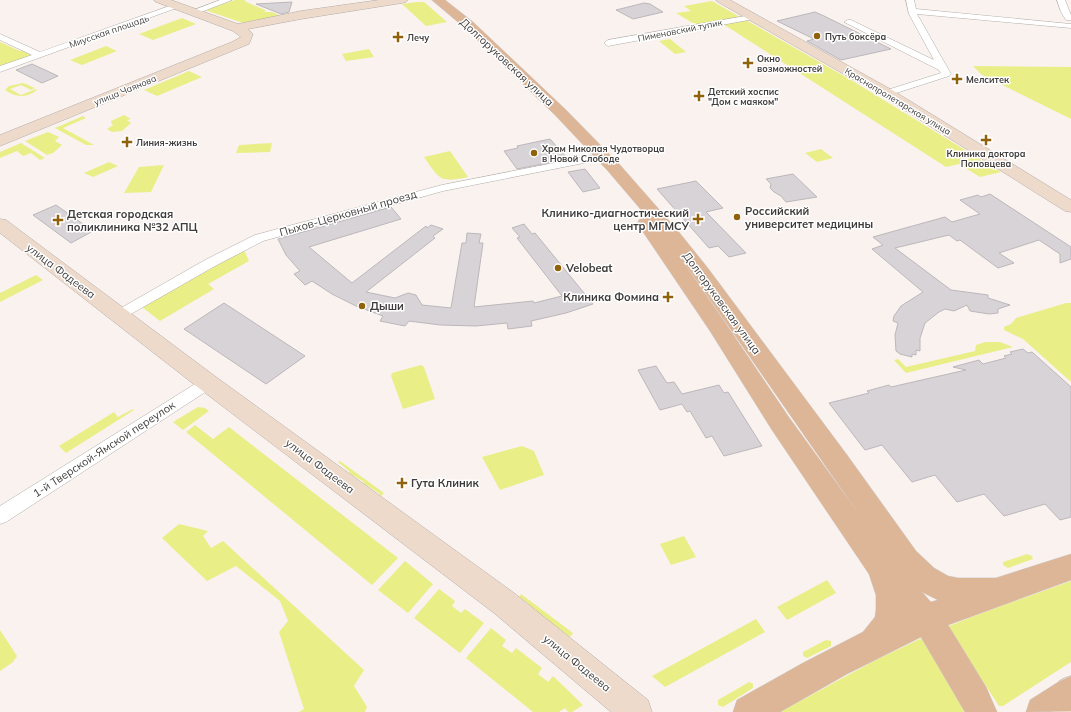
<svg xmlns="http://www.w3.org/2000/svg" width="1071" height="712" font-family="Mulish,sans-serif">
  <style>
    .green { fill: #eaee87 }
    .building { fill: #d8d3d7; stroke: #bcb7bb }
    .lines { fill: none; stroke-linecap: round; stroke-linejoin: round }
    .street-casing { stroke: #b2aca9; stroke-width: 1 }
    .secondary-casing { stroke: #b2aca9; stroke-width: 1 }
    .primary-casing { stroke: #d1d0d0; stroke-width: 1 }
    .street { fill: #fff; fill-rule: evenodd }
    .secondary { fill: #eedacb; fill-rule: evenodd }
    .primary { fill: #ddb597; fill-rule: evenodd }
    .poi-dot { fill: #90620c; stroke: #fff; stroke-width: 1.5 }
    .labels { text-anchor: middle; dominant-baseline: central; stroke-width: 3; stroke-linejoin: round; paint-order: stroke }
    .far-street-label { font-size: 9px; fill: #3f3c3b; stroke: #fff }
    .far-poi-label { font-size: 9px; font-weight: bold; fill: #3f3c3b; stroke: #fff; text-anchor: start }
    .street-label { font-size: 11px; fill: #3f3c3b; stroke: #fff }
    .poi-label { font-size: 11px; font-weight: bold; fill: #3f3c3b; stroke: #fff; text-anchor: start }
  </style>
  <rect width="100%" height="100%" fill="#f9f2ef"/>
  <path class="green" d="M235 0H246L244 1 265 10V12H272L281 16 243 23 205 10Z
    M712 1 740 17 696 25 676 13 691 11 684 6Z
    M417 2H424L447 22 426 26 402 4Z
    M182 18 196 24 153 40 139 34Z
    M746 20 851 80 1001 172 980 177 959 164 946 167 723 24Z
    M670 39 686 52 675 54 659 41Z
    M0 42 20 51H24L31 55 0 67Z
    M106 46 117 51 82 65 70 60Z
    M369 49 374 57 346 61 342 54Z
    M973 66 1071 67V119L982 75Z
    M189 71 202 77 157 96 144 90Z
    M23 83 35 88 31 90 21 85 10 89 21 95 36 89 37 90C26 99 15 97 5 90L9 86Z
    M124 115 131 119 127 120 131 123 122 131 112 132 107 129 113 125 111 122V121Z
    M83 116 86 118 63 128 94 145H86L55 128Z
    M48 132 59 137 55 141 62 145 53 153 47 155 25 141Z
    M21 143 45 158 40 160 31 153 23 156 17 151 0 158V152Z
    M272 143 270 152 236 153 239 145Z
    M821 149 833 158 817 162 805 153Z
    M450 151 468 177C440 183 440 180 424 157Z
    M109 162 118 166 93 177 84 173Z
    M164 165 151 192 124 193 139 167Z
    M244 250 249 261 208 284 214 289 160 321 142 307Z
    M36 275 43 280 0 302V293Z
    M1066 303H1071V382L1023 339 1004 330V327L1011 324 1016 318Z
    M985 342H1000L1013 347 906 373 894 360 898 359 906 367 975 351 976 345Z
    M421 365 424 367 435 399 403 409 391 376 392 373Z
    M198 407 205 408 209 411 183 430 173 422Z
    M133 409 134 410 66 453 59 446 114 412 118 417Z
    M195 425 213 439 229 427 398 558 372 585 186 432Z
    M522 446 534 451 544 475 500 490 482 457Z
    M340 461 384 493 381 496 379 495 380 494 363 483 364 482 349 473 350 472 338 462Z
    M179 524 208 531 203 536 211 548 223 541 364 670 354 686 367 707 365 712H299L304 709 279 632 288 621 280 601 236 566 207 581 162 538Z
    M684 536 696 557 671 565 660 544Z
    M1027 554 1032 556 1033 559 1008 568 1003 565V562Z
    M405 561 433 584 408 613 378 590Z
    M827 580 836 593 787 620 777 607Z
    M1071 581V662L1003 706H999L949 629V626L982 613Z
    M439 589 455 601 452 606 461 613 465 609 484 623 460 653 414 618Z
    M521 594 573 633 570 637 527 605 528 603 519 597Z
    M756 619 765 632 665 687 652 676Z
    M491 628 506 640 502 646 512 653 516 648 542 668 538 674 548 682 553 676 583 705 572 712H568L565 708 559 712H533L466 658Z
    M0 630 17 656 13 662 0 671Z
    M922 638 961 704 964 712H780L876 660Z
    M826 640 831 641V646L807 658 803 656V652Z
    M749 682 753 684V688L723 707 718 705V700Z"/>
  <path class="building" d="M292 2 289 12 281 14 256 4Z
    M644 3 650 4 663 12 633 19 616 10Z
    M815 12 824 16 891 49 841 60 807 41 814 39 777 21Z
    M32 64 58 76 42 83 16 70Z
    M550 139 568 159 517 169 504 151 518 148 517 146Z
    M585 169 600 188 583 192 568 172Z
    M793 174 817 197 786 202 781 196 774 192 770 188 771 184 766 179Z
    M696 181 723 208 706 212 746 253 729 257 718 246 709 248 657 189Z
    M990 194 1071 247V259L1060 263V254L1039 240 999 253 1014 263 998 268 960 240 957 241 949 235 895 248 951 290 988 295V298L1010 305 998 309V313L989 314 970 311 967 305 954 311 945 309 939 312 925 323 920 338V351L916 350V355L912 354V357L900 354 896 351 895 335 898 323 893 321 894 316 901 306 923 292 872 249 883 245 873 237 945 217 952 222 980 214 960 200 978 195 981 197Z
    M56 205 93 231 71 243 33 215Z
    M391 207 401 219 309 247 352 283 426 226 427 228 431 225 443 229 433 236 435 238 366 292 395 298 408 293 416 295 422 305 451 308 462 243H466L467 233 481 234 479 243H483L474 307 533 301 534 303 562 296 517 238 520 237 512 228 524 224 532 234 535 233 593 304 566 313 531 321 532 326 508 329 507 323 476 326 440 325 409 321 405 326 380 321 383 316 356 306 332 294 312 281 305 285 294 274 300 271 286 255 278 239Z
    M224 303 305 356 266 384 184 329Z
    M1023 349 1028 353 1032 352 1071 387V517L1060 520 1045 504 1004 516 984 494 957 502 935 475 912 482 882 445 865 450 829 403 869 393 867 391 889 385 891 387 966 370 953 367 979 360 983 364 1006 358 1004 356 1012 354 1010 352Z
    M656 366 667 383 674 382 682 394 719 385 724 393 728 392 762 446 724 456 712 436 706 438 690 411 687 412 682 404 660 410 638 370Z"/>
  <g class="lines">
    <defs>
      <path id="street" d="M220 0H232L196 14H190L189 12Z
        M906 0H914L916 9 1071 24V28L917 14 951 74 949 76 887 96 882 93 884 91 941 73 939 70 844 22 848 20H851L934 60 909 14Z
        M1057 0H1065L1071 15V20H1066L1061 12Z
        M175 4H181L182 6 0 72V66L32 55 0 40V34L40 52Z
        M751 15H754V19L608 46 604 43 608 40Z
        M595 155 600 158 599 160 443 191 263 241 215 266 124 318 119 320 114 318 112 315 114 312 205 260 255 235 442 185Z
        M208 377 213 379 216 383 213 387 6 522 0 524V506L203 379Z"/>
      <path id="secondary" d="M154 0H171L238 24 301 11 379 0H408L406 2 402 3 301 19 248 29 253 34 249 44 0 146V135L232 42 241 37 233 31 156 2Z
        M716 0H730L892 90 1071 200V212L1065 211 882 96 718 2Z
        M0 219 6 220 216 377 514 593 648 700 652 712H611L494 613 200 389 0 233Z
        M1071 676V712H1052C1049 703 1051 688 1059 681 1062 679 1067 677 1071 676Z"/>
      <path id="primary" d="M432 0H445L473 22 565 109 620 165 678 231 707 267 847 455 916 551 934 568 948 576 958 578H996L1071 554V580L948 625 986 687 997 712H965L921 637 847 674 780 712H733L737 700 803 663 863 632 875 617 876 610V595L869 574 772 430 710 331 637 223 640 219 648 218 608 171 555 115 465 28ZM679 256 693 275 861 517 788 416 724 321ZM922 592 938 600 931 602Z
        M1071 676V711L1026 712 1030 700 1060 681Z"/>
    </defs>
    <use href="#street" class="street-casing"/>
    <use href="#secondary" class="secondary-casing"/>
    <use href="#primary" class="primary-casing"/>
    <use href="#street" class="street"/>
    <use href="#secondary" class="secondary"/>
    <use href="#primary" class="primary"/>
  </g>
  <g class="poi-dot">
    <circle cx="817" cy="36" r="4"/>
    <path d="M396 31h4v4h4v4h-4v4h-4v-4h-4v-4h4z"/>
    <path d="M746 57h4v4h4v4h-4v4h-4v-4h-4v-4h4z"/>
    <path d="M955 73h4v4h4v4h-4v4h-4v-4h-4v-4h4z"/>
    <path d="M697 90h4v4h4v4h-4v4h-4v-4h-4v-4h4z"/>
    <path d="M984 134h4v4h4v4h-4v4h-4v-4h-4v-4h4z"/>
    <path d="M125 136h4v4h4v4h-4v4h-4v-4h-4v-4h4z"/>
    <circle cx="534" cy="153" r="4"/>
    <circle cx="737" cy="217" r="4"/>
    <path d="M696 213h4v4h4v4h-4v4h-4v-4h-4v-4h4z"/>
    <path d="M56 214h4v4h4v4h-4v4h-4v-4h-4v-4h4z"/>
    <circle cx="558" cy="268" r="4"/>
    <path d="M666 291h4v4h4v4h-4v4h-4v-4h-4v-4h4z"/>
    <circle cx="362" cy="306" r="4"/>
    <path d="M400 477h4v4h4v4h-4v4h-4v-4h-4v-4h4z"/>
  </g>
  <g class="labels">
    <g class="far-street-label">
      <text transform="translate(680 30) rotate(-11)">Пименовский тупик</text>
      <text transform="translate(109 31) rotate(-19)">Миусская площадь</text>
      <text transform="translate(125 90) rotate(-22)">улица Чаянова</text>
      <text transform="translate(898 101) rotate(31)">Краснопролетарская улица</text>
    </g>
    <g class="far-poi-label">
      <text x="825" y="36">Путь боксёра</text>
      <text x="407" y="37">Лечу</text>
      <text x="757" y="58">Окно<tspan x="757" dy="10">возможностей</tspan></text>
      <text x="966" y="79">Мелситек</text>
      <text x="708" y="91">Детский хоспис<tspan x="708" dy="10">"Дом с маяком"</tspan></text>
      <text x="136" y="142">Линия-жизнь</text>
      <text x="542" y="148">Храм Николая Чудотворца<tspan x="542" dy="10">в Новой Слободе</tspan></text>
      <text x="986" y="153" text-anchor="middle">Клиника доктора<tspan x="986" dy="10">Поповцева</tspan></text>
    </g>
    <g class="street-label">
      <text transform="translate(507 62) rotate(43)">Долгоруковская улица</text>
      <text transform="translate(348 213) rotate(-16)">Пыхов-Церковный проезд</text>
      <text transform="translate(61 271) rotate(37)">улица Фадеева</text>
      <text transform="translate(722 303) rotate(54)">Долгоруковская улица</text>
      <text transform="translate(104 449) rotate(-33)">1-й Тверской-Ямской переулок</text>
      <text transform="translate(320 466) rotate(37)">улица Фадеева</text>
      <text transform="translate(577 663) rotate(39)">улица Фадеева</text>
    </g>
    <g class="poi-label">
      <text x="745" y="211">Российский<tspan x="745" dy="13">университет медицины</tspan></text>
      <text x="689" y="213" text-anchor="end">Клинико-диагностический<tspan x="689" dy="13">центр МГМСУ</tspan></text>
      <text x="67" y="214">Детская городская<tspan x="67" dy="13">поликлиника №32 АПЦ</tspan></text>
      <text x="566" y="268">Velobeat</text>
      <text x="659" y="297" text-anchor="end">Клиника Фомина</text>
      <text x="370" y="306">Дыши</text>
      <text x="411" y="483">Гута Клиник</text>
    </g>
  </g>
</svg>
